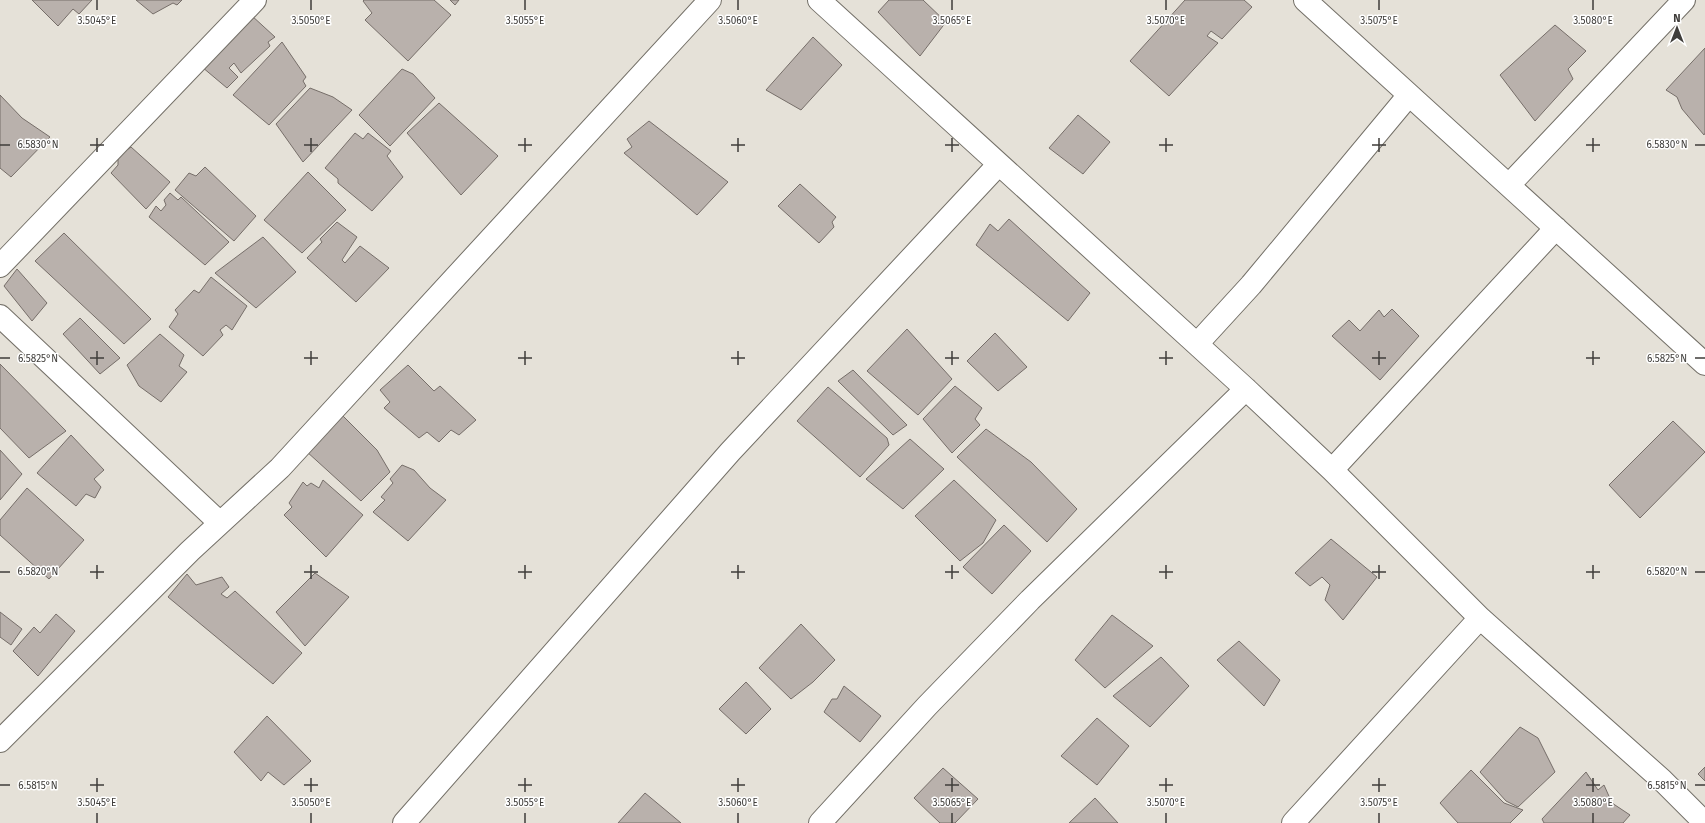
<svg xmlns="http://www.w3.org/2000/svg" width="1705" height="823" font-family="'Fira Sans',sans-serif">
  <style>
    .building { fill: #b9b1ac; stroke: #766e69 }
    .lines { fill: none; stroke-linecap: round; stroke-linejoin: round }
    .minor-casing { stroke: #736f67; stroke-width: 24 }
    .minor { stroke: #fff; stroke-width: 22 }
    .ticks { fill: none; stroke: #3f3d3a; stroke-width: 1.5 }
    .ticks-label { font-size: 10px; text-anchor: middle; fill: #3f3d3a; stroke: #fff; stroke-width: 3; stroke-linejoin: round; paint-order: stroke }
  </style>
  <rect width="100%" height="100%" fill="#e5e1d8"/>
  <path class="building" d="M32 0H92L79 14 73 9 58 26Z
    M136 0H182L177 5 173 3 153 14Z
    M364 0H434L451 15 408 61 365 20 372 13 363 1Z
    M450 0H459L455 5Z
    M889 0H923L946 22 920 56 878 12Z
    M1185 0H1244L1252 7 1222 39 1211 31 1207 36 1218 43 1169 96 1130 61Z
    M251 15 275 37 268 42 270 46 241 73 234 63 229 68 238 77 227 88 202 67Z
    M1555 25 1586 51 1568 69 1573 79 1535 121 1500 75Z
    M813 37 842 65 801 110 766 90Z
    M282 42 306 77 303 81 306 86 269 125 233 95Z
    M1705 48V133L1704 135 1682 109 1677 97 1666 90Z
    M402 69 413 74 435 98 390 146 359 115Z
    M310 88 333 97 352 110 303 162 276 124Z
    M0 95 22 118 50 137 11 177 0 168Z
    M439 103 498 156 461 195 407 133Z
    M1078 115 1110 142 1083 174 1049 148Z
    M649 121 728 182 697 215 624 153 632 147 627 139Z
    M355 133 363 139 368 133 391 151 387 156 403 177 372 211 338 183V179L325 168Z
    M131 147 170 182 146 209 111 173 118 165V156Z
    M205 167 256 216 234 241 175 190 189 173 196 176Z
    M308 172 346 210 302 253 264 220Z
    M800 184 836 217 832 222 834 227 819 243 778 206Z
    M170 193 178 200 181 197 229 242 205 265 149 217 156 206 161 211 166 205 164 200Z
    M1009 219 1090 293 1068 321 976 245 990 224 998 231Z
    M337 222 357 237 342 260 345 263 360 246 389 268 356 302 307 258 322 242 320 239Z
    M64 233 151 319 124 344 35 261Z
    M263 237 296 272 256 308 215 273Z
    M17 269 47 303 32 321 4 286Z
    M211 277 247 306 232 330 226 325 220 330 223 335 203 356 169 327 178 314 175 310 194 290 199 293Z
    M1392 309 1419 336 1380 380 1332 336 1349 320 1360 331 1379 310 1384 317Z
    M80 318 120 358 100 374 63 334Z
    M907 329 952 379 918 415 867 371Z
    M995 333 1027 367 998 391 967 361Z
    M160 334 184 355 179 366 187 372 161 402 139 386 127 365Z
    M0 364 66 431 29 458 0 428Z
    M408 365 434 391 440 386 476 420 459 435 451 430 439 442 427 432 419 438 384 408 390 402 380 390Z
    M853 370 907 425 893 435 838 381Z
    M955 386 982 408 975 419 980 425 952 453 923 419Z
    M828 387 887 438 889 445 860 477 797 421Z
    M341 414 377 450 390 472 361 501 306 451Z
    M1673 421 1705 452 1640 518 1609 485Z
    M986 429 1031 462 1077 509 1047 542 957 457Z
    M71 435 104 470 94 479 101 487 95 498 86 494 76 506 37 473Z
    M910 439 944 469 903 509 866 479Z
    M0 450 22 474 0 500Z
    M402 465 414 470 430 488 446 500 408 541 373 512 385 500 381 497 393 483 390 479Z
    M323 480 363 515 326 557 284 515 292 507 289 503 303 482 307 486 311 483 319 488Z
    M954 480 996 520 983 543 960 561 915 516Z
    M27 488 84 540 49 579 0 535V520Z
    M1004 525 1031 551 992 594 963 567Z
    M1331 539 1377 577 1343 620 1325 600 1330 585 1322 577 1310 586 1295 573Z
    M315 573 349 597 305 646 276 612Z
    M187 574 196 585 222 577 229 587 221 594 227 598 235 591 302 653 273 684 168 597Z
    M0 612 22 629 11 645 0 637Z
    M56 614 75 631 38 676 13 651 34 627 40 633Z
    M1112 615 1153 646 1105 688 1075 660Z
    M801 624 835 660 813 682 791 699 759 668Z
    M1239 641 1280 680 1264 706 1217 660Z
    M1161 657 1189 686 1150 727 1113 696Z
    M746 682 771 709 746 734 719 709Z
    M844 686 881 716 860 742 824 712 832 699H837Z
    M267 716 311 761 284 785 268 772 261 781 234 752Z
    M1097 718 1129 746 1097 785 1061 756Z
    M1520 727 1538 738 1555 772 1518 807 1506 801 1480 772Z
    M1705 767V781L1698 774Z
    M943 768 978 799 955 823H940L914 798Z
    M1471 770 1504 803 1523 810 1510 823H1458L1440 803Z
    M1586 772 1598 790 1604 785 1612 803 1630 815 1623 823H1544L1542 819Z
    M645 793 681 823H618Z
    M1095 798 1118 823H1069Z"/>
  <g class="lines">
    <defs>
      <path id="minor" d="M819 0 1246 389 1332 470 1480 618 1662 780 1705 823
        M1305 0 1705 364
        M1509 185 1684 0
        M0 266 255 0
        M0 316 220 523
        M1197 344 1251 285 1409 95
        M1332 470 1556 228
        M0 741 190 551 280 468 710 0
        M404 823 730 452 999 164
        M820 823 927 706 1030 600 1246 389
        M1293 823 1480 618"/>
    </defs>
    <use href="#minor" class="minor-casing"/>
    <use href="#minor" class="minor"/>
  </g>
  <path class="ticks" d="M97 0V10M311 0V10M525 0V10M738 0V10M952 0V10M1166 0V10M1379 0V10M1593 0V10M97 138V152M311 138V152M525 138V152M738 138V152M952 138V152M1166 138V152M1379 138V152M1593 138V152M0 145H10M90 145H104M304 145H318M518 145H532M731 145H745M945 145H959M1159 145H1173M1372 145H1386M1586 145H1600M1695 145H1705M97 351V365M311 351V365M525 351V365M738 351V365M952 351V365M1166 351V365M1379 351V365M1593 351V365M0 358H10M90 358H104M304 358H318M518 358H532M731 358H745M945 358H959M1159 358H1173M1372 358H1386M1586 358H1600M1695 358H1705M97 565V579M311 565V579M525 565V579M738 565V579M952 565V579M1166 565V579M1379 565V579M1593 565V579M0 572H10M90 572H104M304 572H318M518 572H532M731 572H745M945 572H959M1159 572H1173M1372 572H1386M1586 572H1600M1695 572H1705M97 778V792M311 778V792M525 778V792M738 778V792M952 778V792M1166 778V792M1379 778V792M1593 778V792M0 785H10M90 785H104M304 785H318M518 785H532M731 785H745M945 785H959M1159 785H1173M1372 785H1386M1586 785H1600M1695 785H1705M97 813V823M311 813V823M525 813V823M738 813V823M952 813V823M1166 813V823M1379 813V823M1593 813V823"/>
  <g class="ticks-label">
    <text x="97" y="24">3.5045°E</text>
    <text x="311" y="24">3.5050°E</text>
    <text x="525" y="24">3.5055°E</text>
    <text x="738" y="24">3.5060°E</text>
    <text x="952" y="24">3.5065°E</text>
    <text x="1166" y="24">3.5070°E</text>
    <text x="1379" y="24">3.5075°E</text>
    <text x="1593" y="24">3.5080°E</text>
    <text x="38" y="148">6.5830°N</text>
    <text x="1667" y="148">6.5830°N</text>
    <text x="38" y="362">6.5825°N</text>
    <text x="1667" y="362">6.5825°N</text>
    <text x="38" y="575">6.5820°N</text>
    <text x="1667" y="575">6.5820°N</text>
    <text x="38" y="789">6.5815°N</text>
    <text x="1667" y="789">6.5815°N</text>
    <text x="97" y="806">3.5045°E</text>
    <text x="311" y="806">3.5050°E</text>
    <text x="525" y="806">3.5055°E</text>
    <text x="738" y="806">3.5060°E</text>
    <text x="952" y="806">3.5065°E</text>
    <text x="1166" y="806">3.5070°E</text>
    <text x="1379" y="806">3.5075°E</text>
    <text x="1593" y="806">3.5080°E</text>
  </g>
  <g transform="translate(1677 28)" stroke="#ffffff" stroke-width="3" paint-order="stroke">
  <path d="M0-3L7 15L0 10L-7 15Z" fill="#3f3d3a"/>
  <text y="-6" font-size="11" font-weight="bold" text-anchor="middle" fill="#3f3d3a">N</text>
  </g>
</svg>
